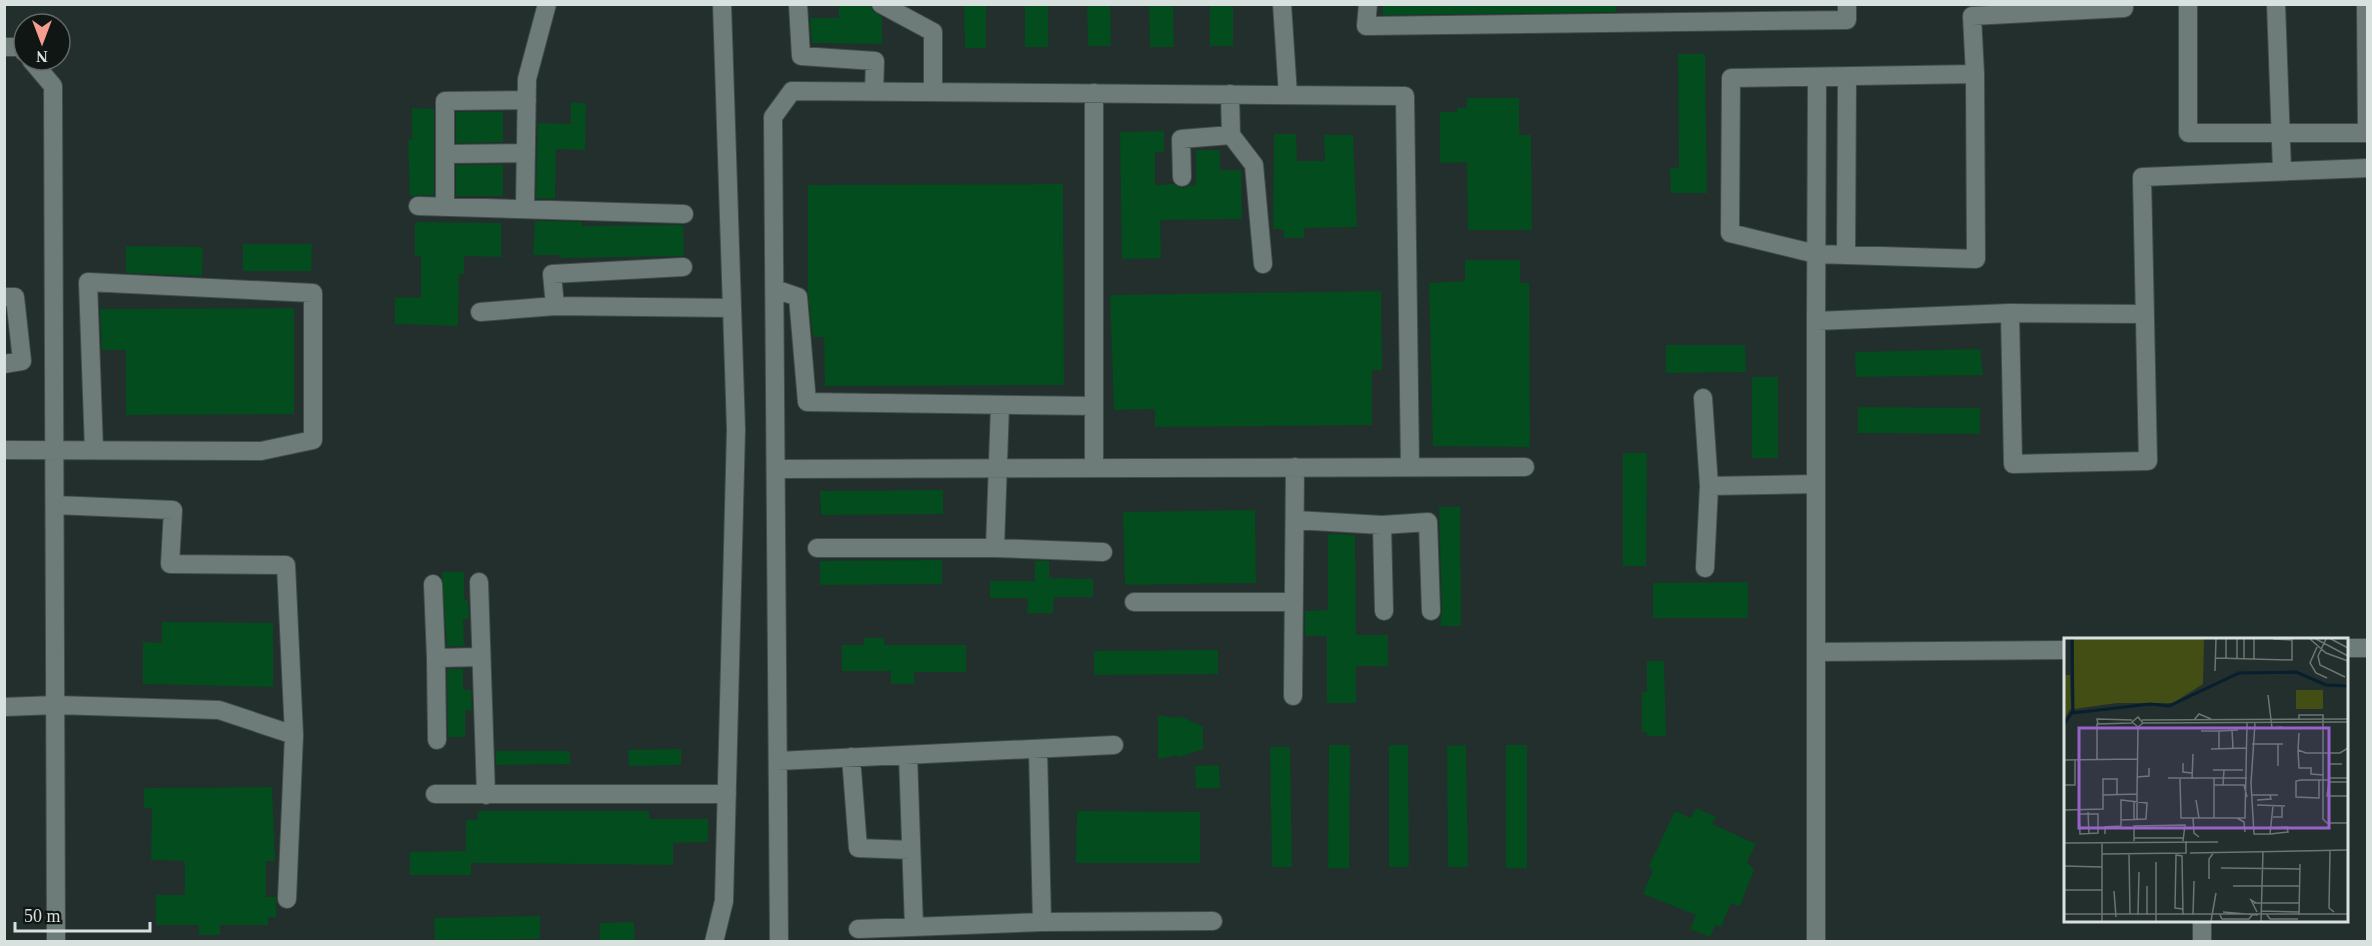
<svg xmlns="http://www.w3.org/2000/svg" width="2372" height="946" font-family="Georgia,serif">
  <style>
    .building { fill: #024c1d }
    .lines { fill: none; stroke-linecap: round; stroke-linejoin: round }
    .minor-casing { stroke: #414c49; stroke-width: 20 }
    .minor { stroke: #6e7c79; stroke-width: 18 }
    .inset-river { fill: none; stroke: #071f2e; stroke-width: 3 }
    .inset-road { fill: none; stroke: #6b7674; stroke-width: 1.5 }
    .view { fill: #9762c9; fill-opacity: 0.15; stroke: #9762c9; stroke-width: 3 }
    .inset-edge { fill: none; stroke: #d9e1df; stroke-width: 3 }
  </style>
  <rect width="100%" height="100%" fill="#222f2c"/>
  <path class="building" d="M839 4H870L872 10 882 17V44L812 43 810 18H839Z
    M964 4H986V48H965Z
    M1025 4H1048V47H1025Z
    M1087 4H1110L1111 46H1088Z
    M1149 4H1173L1174 47H1150Z
    M1210 4H1233V46H1210Z
    M1383 4H1616V12L1383 15Z
    M1678 54H1705L1707 193H1671L1670 168H1679Z
    M1467 98H1519V135H1531L1532 230H1468L1467 162 1440 163V112H1457V108H1467Z
    M571 103H586L585 150 556 149 555 199 536 198 538 123 571 124Z
    M412 108 434 109V195L410 196 408 140H412Z
    M456 112H503V142L456 143Z
    M1164 131V152H1155V185L1174 184 1182 188 1196 184V150H1220V170H1241L1242 219 1160 220 1161 258 1122 259 1120 132Z
    M1274 134H1296L1297 161H1325L1324 135H1353L1357 227 1304 228V238H1284L1283 229H1273Z
    M456 165H503V196H456Z
    M1063 184 1064 385 825 386 824 337H813L808 294V185Z
    M535 221 582 222V226L683 225 684 256 561 258V255H533Z
    M415 222 501 223V257L464 256V274H459L458 326 395 324V297L421 298V256H415Z
    M243 244H312L311 271H243Z
    M126 246 203 247 202 276 126 273Z
    M1465 260H1520V283H1529L1530 447 1433 446 1429 283 1465 281Z
    M1381 291 1382 370H1372V425L1155 427V409L1114 410 1110 295Z
    M294 308V414L126 415V350H102L100 309Z
    M1666 345H1745L1746 372 1666 373Z
    M1980 349 1983 375 1856 377 1855 352Z
    M1752 377H1778V458H1752Z
    M1858 407 1980 408V434L1858 433Z
    M1623 453H1647L1646 566H1623Z
    M943 490V514L821 515 820 491Z
    M1439 507H1460L1461 626H1440L1442 611Z
    M1255 510 1256 583 1125 585 1123 512Z
    M1328 534 1355 535 1356 635H1388V666H1356V703H1327V636H1305V611L1328 610Z
    M942 560V584L820 585V561Z
    M1035 561H1049V578L1093 579V597H1054L1053 613H1027L1028 598H990V581H1035Z
    M442 572H464V600H468L469 619H463L464 646H447Z
    M1748 582V618H1653V583Z
    M162 622 273 623V687L143 684V642L162 643Z
    M864 638H884V645H966V672H914V684H891V671H842V645H864Z
    M1218 650V674L1094 675V651Z
    M1647 661H1664L1666 736H1647V732H1642V692H1647Z
    M447 669H463V690H471L472 711 465 710V737H448Z
    M1158 715 1176 718 1181 716 1203 727V749L1180 757 1176 755 1158 759Z
    M1329 745H1350L1349 868H1328Z
    M1389 745H1408L1409 867H1389Z
    M1466 745 1468 867H1448L1447 746Z
    M1506 745H1527V868H1506Z
    M1270 747H1290L1292 867H1272Z
    M681 749V765L629 766 628 750Z
    M496 751H570V764L496 765Z
    M1219 765 1220 788H1196L1195 766Z
    M272 787 275 861H266V897H276V917H268V925H220V935H199V925H156V895H185V867L184 861 151 860 152 808H144V788Z
    M1696 808 1716 817 1712 824 1756 844 1747 862 1754 870 1740 906 1731 903 1721 927 1715 925 1710 937 1690 929 1696 915 1643 894 1653 870 1649 866 1675 811 1691 818Z
    M478 811H649V819H708V842L673 843V865L471 863V875H410V852L466 851V820H478Z
    M1077 811 1200 812V863H1076Z
    M540 916V939L435 940 434 918Z
    M634 922 635 942H600V923Z"/>
  <g class="lines">
    <defs>
      <path id="minor" d="M798 4 801 56 875 61 874 92
        M881 4 933 32V92
        M1282 4 1288 95
        M1368 4 1366 26 1847 20V4
        M2188 4V133H2367L2366 4
        M2276 4 2282 170
        M4 47H20L24 52
        M31 60 53 86 56 942
        M1975 74 1976 259 1816 254 1730 233 1731 78Z
        M1975 74 1972 16 2124 8V4
        M1094 93V468
        M1230 94 1231 135 1254 165 1263 264
        M445 154 526 153
        M1182 177 1181 139 1231 135
        M418 206 684 214
        M445 206V101L527 100
        M525 207 527 79 547 4
        M1846 255 1847 77
        M775 289 798 297 807 402 1094 406
        M4 297H15L22 361 4 364
        M555 306 552 274 683 267
        M480 312 555 306 732 308
        M2010 313 2013 464 2148 461 2142 177 2368 168
        M1816 321 1817 78
        M1703 398 1709 486
        M1000 405 995 548 1103 552
        M4 450 261 451 313 440V293L88 282 94 450
        M776 469 1525 467
        M55 505 173 510 170 564 286 565 294 735
        M1295 520 1382 525 1384 611
        M1382 525 1428 522 1431 611
        M817 548H995
        M1705 568 1709 486 1816 484
        M479 582 486 795
        M433 584 436 658
        M1134 602H1294
        M2346 648H2368
        M1816 652 2066 650
        M1293 696 1295 467
        M4 707 56 705 219 710 294 735 287 899
        M437 740 436 658 481 657
        M1038 749 1042 922 1213 921
        M908 755 914 927
        M851 757 858 848 911 850
        M778 761 1114 745
        M435 794H727
        M858 929 1042 922
        M714 942 724 901 736 429 722 4
        M779 942 773 117 792 91 1405 96 1410 466
        M1816 942V321L2010 313 2145 314
        M2202 942V920"/>
    </defs>
    <use href="#minor" class="minor-casing"/>
    <use href="#minor" class="minor"/>
  </g>
  <g transform="translate(2064 638)">
    <rect width="284" height="284" fill="#222f2c"/>
    <path d="M10 1H140L139 46 109 65H53L10 71ZM0 37H6L7 70 0 81ZM232 52H259V71H232Z" fill="#434e14"/>
    <path class="inset-river" d="M9 75 86 66 105 68 175 35 232 34 262 47 284 48M0 86 9 73 8 1"/>
    <path class="inset-road" d="M246 1 262 15 284 23M252 1 284 18M262 1 254 18 256 27 281 39M267 1 284 10M253 9 246 25 252 35 263 40M152 20 228 22V2L209 1M162 20V1M173 20V1M180 21V1M190 22V1M151 33 152 1M204 57 208 90 218 89M235 81V77H259V181L263 185H284M78 82 284 81M130 82 135 76 147 81M79 85 284 84M191 85 187 145 190 196H206L209 168M34 86 33 81 68 82M168 92 169 110M137 93H155V111M155 93 174 92M235 95 234 112 242 115H276L284 110M188 106H219M214 106V128M147 111 183 110M234 112 235 130H247V136L259 137M33 121V86L68 85M0 122 73 121M119 125V134L128 135M149 132H160L159 147M160 132H179M73 139 85 138V130M104 140H183M150 140V180M265 140H284M116 141 117 180H181L183 85M128 141 129 116M255 142V160L232 159V143L237 142H265V126H278M265 144 263 158H284M265 144H284M0 147H11V122M150 147H180L183 159M39 157 73 156 74 89 79 85 74 79 68 84 74 89M188 157H214M57 162 83 165 82 181 57 182ZM132 162 135 180M193 162 207 161 206 157M193 167 221 168M0 172 39 171V141H53V157M24 174 25 196M15 176H34V195L16 196ZM209 179H218V169M129 180 130 195 135 199M173 180 180 184 181 194M73 181V156M70 182V163M41 196V189L57 188V182M206 196 224 194 223 189 207 190M70 200H120M70 203V188L121 187 119 203M0 205 154 204M38 205V283M266 213 265 270 270 274M126 215 284 212M38 216 122 215V203M65 216 66 276M92 224V283M0 228 38 229M157 230 236 231M145 241V221L150 214M169 248H236M0 252H38M50 253 52 279M190 265H235M192 265 187 262 193 274M119 271 111 270 112 217 118 218 119 277M198 273 235 274M159 274 194 277M0 276H284M74 277 75 234M83 277V248M129 277 130 243M156 277 158 281H185L188 277M203 277 206 281H234M235 277 236 226M147 283 152 255M197 283 199 213"/>
    <path class="view" d="M15 90H265V190H15Z"/>
    <rect width="284" height="284" class="inset-edge"/>
  </g>
  <rect width="2372" height="946" fill="none" stroke="#d9e1df" stroke-width="12"/>
  <g transform="translate(42 42) rotate(180)"><circle r="28" fill="#101614" stroke="#606765" stroke-width="1.5"/>
  <path d="M0-4.5L10 22L0 15L-10 22Z" fill="#f59d8f"/>
  <text y="-9" font-size="16" font-weight="bold" text-anchor="middle" fill="#d9e1df">N</text>
  </g>
  <path d="M15 922v9h135v-9" fill="none" stroke="#d9e1df" stroke-width="3"/>
  <text x="24" y="922" font-size="18" fill="#d9e1df" stroke="#101614" stroke-width="4.5" paint-order="stroke">50 m</text>
</svg>
